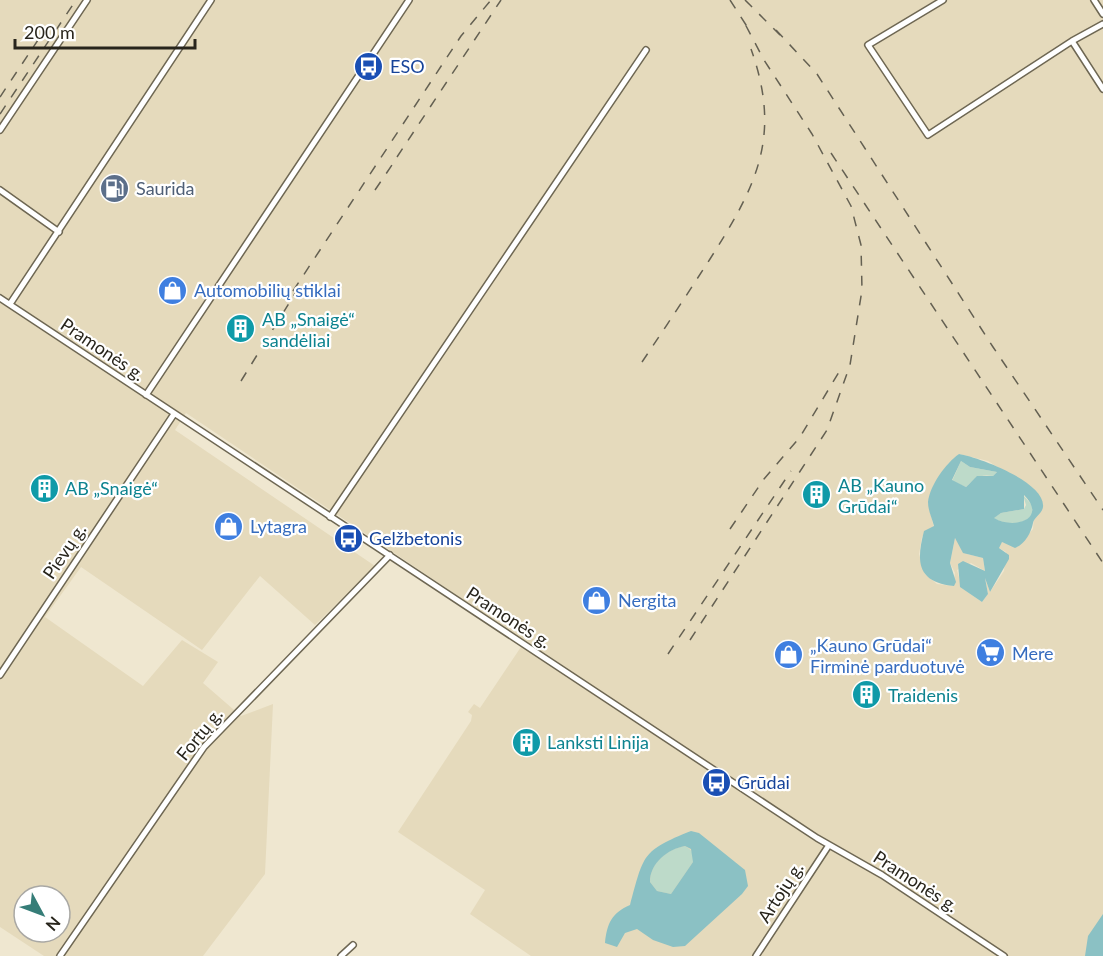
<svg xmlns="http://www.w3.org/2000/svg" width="1103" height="956" font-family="Lato,sans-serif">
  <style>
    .built { fill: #e5dabc; fill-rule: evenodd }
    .green { fill: #bddac9 }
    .water { fill: #8bc1c4; fill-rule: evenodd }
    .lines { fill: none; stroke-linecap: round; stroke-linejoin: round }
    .minor-casing { stroke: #6e6753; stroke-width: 8 }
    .minor { stroke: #fff; stroke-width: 5 }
    .rail { stroke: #646052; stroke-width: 1.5; stroke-dasharray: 10 10; stroke-linecap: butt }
    .labels { text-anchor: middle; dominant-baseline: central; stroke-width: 4.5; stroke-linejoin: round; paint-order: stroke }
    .transit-label { font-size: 18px; fill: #164399; stroke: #fff; text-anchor: start }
    .service-label { font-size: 18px; fill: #4e5e75; stroke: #fff; text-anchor: start }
    .shop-label { font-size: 18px; fill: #366cbe; stroke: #fff; text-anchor: start }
    .culture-label { font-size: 18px; fill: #0d838f; stroke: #fff; text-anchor: start }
    .street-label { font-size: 18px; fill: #28251c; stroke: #fff }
  </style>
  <rect width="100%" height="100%" fill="#efe7d0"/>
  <path class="built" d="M0 0H1103V956H531L470 914 485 890 398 832 471 721 472 715 468 712 474 704 480 708 525 641 186 413 175 430 375 566 315 625 260 576 202 650 81 567 45 617 143 686 182 640 218 662 203 683 241 716 273 704 265 874 203 956H44L0 927ZM959 454 988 461 1036 492 1033 529 1017 547 1002 542 999 544V548L1006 552 1004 571 990 592 985 578 988 594 982 602 962 588 957 570 971 563 985 571 983 558 967 554 955 538 950 563 955 573 953 586 937 584 925 574 919 554 922 537 930 528H934L929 507 948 464ZM24 896H60V932H24Z"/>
  <path class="green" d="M961 461 970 467 997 472 993 476C979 474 975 478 966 487L952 481Z
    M1023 495 1032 505V515C1022 526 1005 525 993 518L1001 513 1024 509 1026 505Z
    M685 846C692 850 695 854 693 862L671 894 657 891 650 882C650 863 667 849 685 846Z"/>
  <path class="water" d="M959 454C978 457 1046 482 1043 507 1042 514 1034 517 1033 523 1031 533 1025 544 1015 548L1002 542 999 548 1009 555V559L990 592 985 578 988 594 982 602 960 587 958 564 963 561 985 571 983 558 963 553 955 538 950 563 956 582 954 586C917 582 916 562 924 531L934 526C932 518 928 511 928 502 930 485 946 463 959 454ZM961 461 970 467 997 472 993 476H977L966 487 952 480ZM1024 495C1048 519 1014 530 994 518L1001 513 1024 509Z
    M691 831 699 833 745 870 748 886 742 894 685 946 673 947 653 940 637 929 625 933 617 947 605 943C607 923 612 913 630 905 644 855 641 851 691 831ZM685 846 691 849 693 862 671 894 657 891 650 882C650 863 668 849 685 846Z
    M1103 914V956H1085L1088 936Z"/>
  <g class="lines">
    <defs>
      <path id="minor" d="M943 0 868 45 928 135 1072 41 1103 24
        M1094 0 1103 14
        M1072 41 1103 89
        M0 130 87 0
        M0 190 59 232
        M0 298 817 838 882 875 1004 956
        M10 304 211 0
        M146 395 409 0
        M330 517 646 50
        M0 675 174 414
        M60 956 204 747 390 555
        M341 956 353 945
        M756 956 829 845"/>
    </defs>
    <use href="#minor" class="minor-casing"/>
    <use href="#minor" class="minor"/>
    <path class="rail" d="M730 0 748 28
      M745 0 780 35
      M776 30 817 74 993 347 1103 510
      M0 97 40 37
      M0 114 76 0
      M831 153 1103 563
      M397 157 501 0
      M375 190 392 165
      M293 291 461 36 491 0
      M642 362C665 328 688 293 710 259 757 185 782 136 751 49
      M241 381 301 284
      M730 529 764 479 800 437 839 372
      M690 640 827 430 850 365 862 290 861 245 851 206 812 134 764 60 744 22
      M668 654 791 471"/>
  </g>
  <defs>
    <symbol id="bus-disc" viewBox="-11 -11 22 22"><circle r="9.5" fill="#1a4fb4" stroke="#fff"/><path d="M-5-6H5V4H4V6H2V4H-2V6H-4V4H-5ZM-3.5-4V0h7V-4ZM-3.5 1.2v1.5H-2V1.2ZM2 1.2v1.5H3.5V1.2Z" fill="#fff"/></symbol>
    <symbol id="fuel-disc" viewBox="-11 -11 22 22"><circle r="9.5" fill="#5c6f8a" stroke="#fff"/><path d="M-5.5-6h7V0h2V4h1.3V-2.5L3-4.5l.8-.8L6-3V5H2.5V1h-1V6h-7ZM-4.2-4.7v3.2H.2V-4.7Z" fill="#fff"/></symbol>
    <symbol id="shop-disc" viewBox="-11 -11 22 22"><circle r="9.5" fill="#3f7fe0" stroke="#fff"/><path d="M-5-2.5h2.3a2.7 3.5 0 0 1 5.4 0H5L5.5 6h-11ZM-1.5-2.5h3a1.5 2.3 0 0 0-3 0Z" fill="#fff"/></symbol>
    <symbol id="building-disc" viewBox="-11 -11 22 22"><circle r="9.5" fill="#0f9aa8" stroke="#fff"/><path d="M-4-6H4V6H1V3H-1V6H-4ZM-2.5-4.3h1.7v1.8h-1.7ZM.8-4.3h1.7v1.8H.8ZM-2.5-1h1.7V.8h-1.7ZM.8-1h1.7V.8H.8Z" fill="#fff"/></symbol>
    <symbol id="supermarket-disc" viewBox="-11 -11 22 22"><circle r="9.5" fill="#3f7fe0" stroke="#fff"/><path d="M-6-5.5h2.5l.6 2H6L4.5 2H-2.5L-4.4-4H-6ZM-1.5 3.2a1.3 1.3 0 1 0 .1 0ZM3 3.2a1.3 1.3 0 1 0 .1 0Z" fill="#fff"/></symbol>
  </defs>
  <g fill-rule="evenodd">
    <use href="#bus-disc" x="352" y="50" width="33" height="33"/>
    <use href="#fuel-disc" x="98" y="172" width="33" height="33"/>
    <use href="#shop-disc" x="156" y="274" width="33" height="33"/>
    <use href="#building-disc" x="224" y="312" width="33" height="33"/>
    <use href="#building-disc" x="28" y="472" width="33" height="33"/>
    <use href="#building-disc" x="800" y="478" width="33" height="33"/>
    <use href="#shop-disc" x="212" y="510" width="33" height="33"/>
    <use href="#bus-disc" x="332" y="522" width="33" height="33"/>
    <use href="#shop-disc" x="580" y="584" width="33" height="33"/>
    <use href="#supermarket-disc" x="974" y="636" width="33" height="33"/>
    <use href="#shop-disc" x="772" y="638" width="33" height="33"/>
    <use href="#building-disc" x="850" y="678" width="33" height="33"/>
    <use href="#building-disc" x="510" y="726" width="33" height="33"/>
    <use href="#bus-disc" x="700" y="766" width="33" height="33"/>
  </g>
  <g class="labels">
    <g class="transit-label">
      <text x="390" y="66">ESO</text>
      <text x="369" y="538">Gelžbetonis</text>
      <text x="737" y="782">Grūdai</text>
    </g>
    <g class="service-label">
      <text x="136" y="188">Saurida</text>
    </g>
    <g class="shop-label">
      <text x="194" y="290">Automobilių stiklai</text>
      <text x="250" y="526">Lytagra</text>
      <text x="618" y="600">Nergita</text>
      <text x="810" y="645">„Kauno Grūdai“<tspan x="810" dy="21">Firminė parduotuvė</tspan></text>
      <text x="1012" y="653">Mere</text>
    </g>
    <g class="culture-label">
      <text x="262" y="319">AB „Snaigė“<tspan x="262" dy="21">sandėliai</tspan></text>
      <text x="838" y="485">AB „Kauno<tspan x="838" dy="21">Grūdai“</tspan></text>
      <text x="65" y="488">AB „Snaigė“</text>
      <text x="888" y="695">Traidenis</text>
      <text x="547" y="742">Lanksti Linija</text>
    </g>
    <g class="street-label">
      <text transform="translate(103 349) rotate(34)">Pramonės g.</text>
      <text transform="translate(64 551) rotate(-56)">Pievų g.</text>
      <text transform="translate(509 617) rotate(33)">Pramonės g.</text>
      <text transform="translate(199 734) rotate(-51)">Fortų g.</text>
      <text transform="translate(916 881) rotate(33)">Pramonės g.</text>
      <text transform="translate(780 892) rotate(-57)">Artojų g.</text>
    </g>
  </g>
  <g transform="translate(42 914) rotate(131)"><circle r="28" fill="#ffffff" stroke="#a9a8a4" stroke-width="1.5"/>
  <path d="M0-4.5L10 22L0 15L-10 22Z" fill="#367d78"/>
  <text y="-9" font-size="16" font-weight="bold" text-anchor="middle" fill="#28251c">N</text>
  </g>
  <path d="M15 39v9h180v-9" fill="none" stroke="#28251c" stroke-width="3"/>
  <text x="24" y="39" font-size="18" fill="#28251c" stroke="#ffffff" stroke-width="4.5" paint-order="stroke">200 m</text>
</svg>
